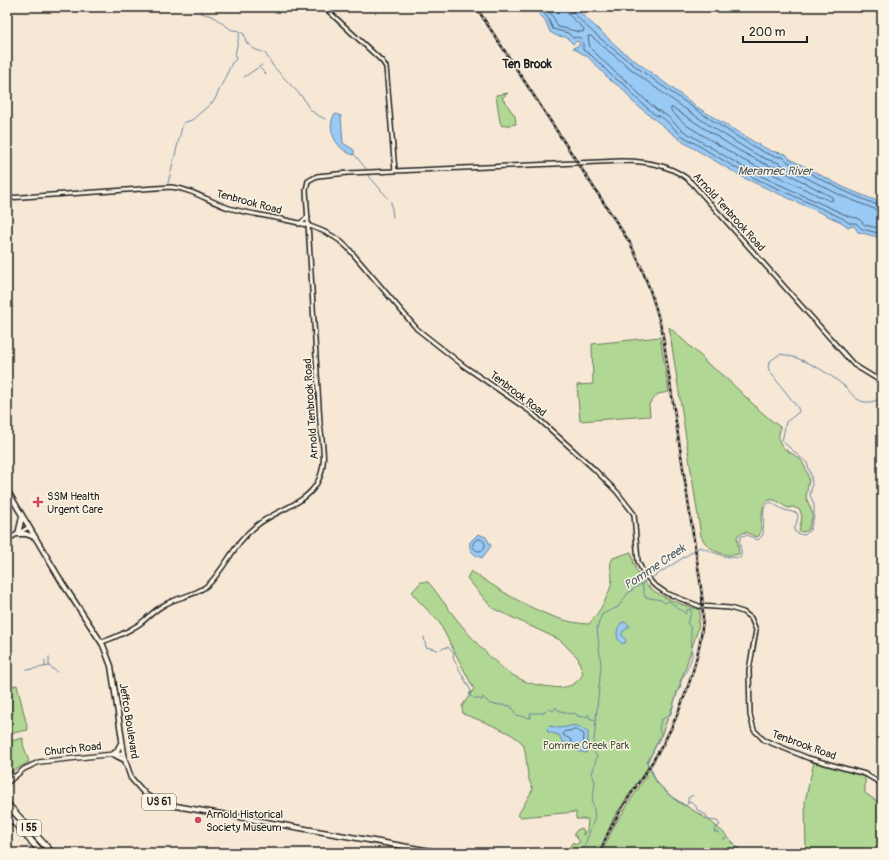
<svg xmlns="http://www.w3.org/2000/svg" width="889" height="860" font-family="Pangolin,sans-serif">
  <style>
    .green { fill: #b0d894; stroke: #667a58 }
    .water { fill: #99c9f5; stroke: #67849e }
    .lines { fill: none; stroke-linecap: round; stroke-linejoin: round }
    .shore { stroke: #4e6173; stroke-width: 1 }
    .stream { stroke: #67849e; stroke-width: 1 }
    .tertiary-casing { stroke: #1c1c1c; stroke-width: 6 }
    .secondary-casing { stroke: #1c1c1c; stroke-width: 6 }
    .primary-casing { stroke: #1c1c1c; stroke-width: 7 }
    .motorway-casing { stroke: #1c1c1c; stroke-width: 8 }
    .tertiary { stroke: #fcf5e5; stroke-width: 3 }
    .secondary { stroke: #fcf5e5; stroke-width: 3.5 }
    .primary { stroke: #fcf5e5; stroke-width: 4 }
    .motorway { stroke: #fcf5e5; stroke-width: 5.5 }
    .rail-casing { stroke: #1c1c1c; stroke-width: 2.5 }
    .rail { stroke: #fcf5e5; stroke-width: 1; stroke-dasharray: 3; stroke-linecap: butt }
    .poi-dot { fill: #d1495b; stroke: #fcf5e5; stroke-width: 1.5 }
    .labels { text-anchor: middle; dominant-baseline: central; stroke-width: 3; stroke-linejoin: round; paint-order: stroke }
    .shield { fill: #fcf5e5; stroke: #5f5d58; stroke-width: 1 }
    .shield-label { font-size: 10px; font-weight: bold; fill: #1c1c1c }
    .street-label { font-size: 11px; fill: #1c1c1c; stroke: #fcf5e5 }
    .poi-label { font-size: 11px; fill: #1c1c1c; stroke: #fcf5e5; text-anchor: start }
    .park-label { font-size: 11px; fill: #485440; stroke: #fcf5e5 }
    .neighbourhood-label { font-size: 12px; font-weight: bold; fill: #1c1c1c; stroke: #fcf5e5 }
    .water-label { font-size: 12px; font-style: italic; fill: #485968; stroke: #fcf5e5 }
  </style>
  <rect width="100%" height="100%" fill="#f7e8d6"/>
  <filter id="ink" filterUnits="userSpaceOnUse"><feTurbulence type="fractalNoise" baseFrequency=".025" numOctaves="2"/><feDisplacementMap in="SourceGraphic" scale="8" xChannelSelector="R" yChannelSelector="G"/><feConvolveMatrix kernelMatrix="1 2 1 2 8 2 1 2 1" color-interpolation-filters="sRGB"/></filter>
  <g filter="url(#ink)">
    <path class="green" d="M508 93 502 98 515 116 516 124 502 126 500 122 496 95Z
      M669 327 704 359 705 362C734 381 753 408 780 427 780 431 778 436 779 440 781 450 793 453 800 459 805 465 807 472 809 479L806 497 813 515 808 530 804 532 799 531 802 517 800 510 793 507 788 508C783 506 779 501 774 500 757 497 764 528 759 536L756 537 746 532 739 534 737 537 739 554C725 558 707 550 701 536Z
      M660 337 669 392 658 394 649 404 650 416 580 421 577 385 593 384 592 344Z
      M631 552C633 560 635 569 639 576 651 595 679 604 700 610L698 629 675 700 661 736 647 763 657 783 672 797 710 821 724 833 742 853H618L614 849 611 853H602L614 826 647 775 645 771 614 817 599 853H577L570 850V846L573 842 575 845 580 842 574 834 577 830 582 828 584 831 583 835 587 830 588 819H576V812L520 817 518 815 533 789C525 775 528 761 524 747 521 734 476 719 463 714L462 706 474 689 439 622 414 596 412 592 421 582H428C435 589 439 597 445 604 462 627 494 667 520 679 530 684 541 686 552 687 565 689 576 686 583 674L578 658 560 640 492 608 467 578 471 571C504 593 549 623 589 624 599 613 611 593 612 579 612 570 608 566 613 558Z
      M17 685 28 730 7 734V687Z
      M23 738V744L29 762 15 770 11 771 7 768V742Z
      M814 762 865 776V793L882 805V853H806L805 801Z"/>
    <path class="water" d="M533 7H574L622 51 700 109 759 145 771 151 786 154 790 159 845 188 882 203V238L858 232 854 226 848 227 841 222 744 178 683 142 633 102 623 89 610 80 588 57 573 48 580 45 579 42 577 41 573 44 566 37 557 36 550 32 545 20Z
      M337 114 341 116 343 143 354 150V155C337 151 326 130 334 115Z
      M478 534 486 537 491 546 482 558C474 555 468 551 470 542Z
      M624 622 630 626 623 631 622 635 626 640V642L622 644C615 638 616 630 621 623Z
      M576 725 588 732V748L586 753 573 750 567 742 563 743 559 735 548 732 547 729 550 726 560 728Z"/>
    <g class="lines">
      <path class="shore" d="M538 7 548 18 553 29 568 33 573 38C584 35 583 42 583 50L591 55 613 77 626 86 636 98 654 114 663 118 681 135 746 174 842 218 849 223H856L862 229 882 234
        M545 7 552 15 558 27C567 28 574 32 583 32L584 29 568 14 566 7
        M571 7C574 29 741 143 768 154 773 156 778 157 783 157L788 162 844 191 882 207
        M673 108 738 150 765 164 777 168 832 197 833 200 830 201 743 160 686 125 671 111V108Z
        M882 212 842 196 785 167C778 161 774 162 766 159 757 155 748 150 739 144 687 112 637 76 591 36H588L590 48 616 73 629 83 639 94 657 110 666 115 682 130 748 170 850 217 858 218 865 225 882 229
        M473 545a6 6 0 1 1 12 0a6 6 0 1 1-12 0Z
        M576 730 584 734 583 748 573 745 570 739 563 735 564 732Z"/>
      <path class="stream" d="M241 32 244 34 246 42 254 49 265 53 273 66 304 99C308 110 315 114 325 119
        M260 68 266 74
        M244 77 262 65
        M355 155 367 170
        M368 175 388 198
        M168 183 183 123 192 120 214 101 232 63 236 59 235 55 240 31 232 30 212 16 201 13 200 7
        M391 202 393 217
        M650 579 700 547 723 556 740 558C744 551 737 544 741 536L747 535 758 540 763 535 764 508 770 502 784 510 797 513 798 517 794 531 799 534 805 535 810 530 814 517V505L810 495 812 485 811 475 807 463 782 441 786 422 799 412 798 408 770 372 768 367 770 361 780 354C802 357 826 371 843 385 849 390 853 397 859 400 865 404 877 402 882 397
        M642 584 645 597 661 600 665 603 669 601 686 614 687 610 691 609V614L687 623 690 626 691 633 692 657 686 672 680 681 681 686 677 692 671 714 661 720 659 729 661 735 647 763C653 769 653 776 657 782 663 790 676 802 685 806L690 802 696 806 697 810 706 815 708 820 717 821 720 825 715 828 714 832H718L723 840 727 837 734 843 739 853
        M424 637 426 647 438 650
        M441 649 448 647 454 654 453 658 471 691 469 695 472 697
        M45 660V666
        M49 666V657
        M27 670 49 666 57 672
        M474 698 482 700 483 697 490 704 511 706 516 715 531 718 530 713H544L545 711
        M546 710 548 708 553 711 556 707 557 709
        M558 710 569 714 575 713 577 716 585 717 589 715V718L595 720
        M593 751 601 666 597 628 602 614 618 607 628 593 647 580
        M592 803 595 782 592 774 597 756 594 752
        M688 803V798L693 795
        M582 853 595 817 593 804"/>
      <defs>
        <path id="tertiary" d="M324 7 382 61 386 67 395 171
          M7 198 171 187C192 189 210 202 229 208 265 219 321 219 348 248L417 329 464 366 531 412 593 468 617 492 634 514 638 561 643 572 653 584 666 593 699 606 730 608 743 612 751 618 756 630 749 670 750 715 754 730 764 740 808 758 865 774 882 784
          M299 224 308 217
          M7 540 29 527
          M102 642C114 638 127 632 138 625 147 619 154 610 164 605 179 596 197 596 210 583 227 565 236 541 256 526 275 510 305 505 317 483 328 464 322 443 320 423L306 190 308 181 317 176 348 173 621 161C646 161 674 165 692 183L854 365 882 382
          M7 771 14 777"/>
        <path id="secondary" d="M7 783 24 769 39 762 124 753"/>
        <path id="primary" d="M7 490 63 584 103 645 111 666 125 760 131 778 146 795 158 802 170 805 442 853
          M22 517 18 534H26L34 537
          M122 741 117 751 113 754 125 760"/>
        <path id="motorway" d="M7 804 52 853
          M7 814 42 853"/>
      </defs>
      <use href="#tertiary" class="tertiary-casing"/>
      <use href="#secondary" class="secondary-casing"/>
      <use href="#primary" class="primary-casing"/>
      <use href="#motorway" class="motorway-casing"/>
      <use href="#tertiary" class="tertiary"/>
      <use href="#secondary" class="secondary"/>
      <use href="#primary" class="primary"/>
      <use href="#motorway" class="motorway"/>
      <defs>
        <path id="rail" d="M476 7 630 243C645 272 654 299 662 330L700 580C702 592 703 604 703 616 701 661 677 724 653 761 634 791 611 820 600 853"/>
      </defs>
      <use href="#rail" class="rail-casing"/>
      <use href="#rail" class="rail"/>
    </g>
  </g>
  <g class="poi-dot">
    <path d="M36 496h4v4h4v4h-4v4h-4v-4h-4v-4h4z"/>
    <circle cx="198" cy="820" r="4"/>
  </g>
  <g class="labels">
    <g class="shield">
      <rect x="142" y="794" width="34" height="16" rx="3"/>
      <rect x="17" y="820" width="24" height="16" rx="3"/>
    </g>
    <g class="shield-label">
      <text x="159" y="802">US 61</text>
      <text x="29" y="828">I 55</text>
    </g>
    <g class="street-label">
      <text transform="translate(249 202) rotate(15)">Tenbrook Road</text>
      <text transform="translate(729 212) rotate(48)">Arnold Tenbrook Road</text>
      <text transform="translate(518 394) rotate(37)">Tenbrook Road</text>
      <text transform="translate(311 409) rotate(-94)">Arnold Tenbrook Road</text>
      <text transform="translate(129 721) rotate(81)">Jeffco Boulevard</text>
      <text transform="translate(804 745) rotate(20)">Tenbrook Road</text>
      <text transform="translate(73 749) rotate(-6)">Church Road</text>
    </g>
    <g class="poi-label">
      <text x="47" y="496">SSM Health<tspan x="47" dy="13">Urgent Care</tspan></text>
      <text x="206" y="814">Arnold Historical<tspan x="206" dy="13">Society Museum</tspan></text>
    </g>
    <g class="park-label">
      <text x="586" y="745">Pomme Creek Park</text>
    </g>
    <g class="neighbourhood-label">
      <text x="527" y="64">Ten Brook</text>
    </g>
    <g class="water-label">
      <text x="775" y="171">Meramec River</text>
      <text transform="translate(655 567) rotate(-34)">Pomme Creek</text>
    </g>
  </g>
  <rect width="889" height="860" fill="none" stroke="#fcf5e5" stroke-width="24"/>
  <rect x="12" y="12" width="865" height="836" fill="none" stroke="#1c1c1c" stroke-width="1.5" filter="url(#ink)"/>
  <path d="M743 36v6h64v-6" fill="none" stroke="#1c1c1c" stroke-width="2"/>
  <text x="749" y="36" font-size="12" fill="#1c1c1c" stroke="#fcf5e5" stroke-width="3" paint-order="stroke">200 m</text>
</svg>
